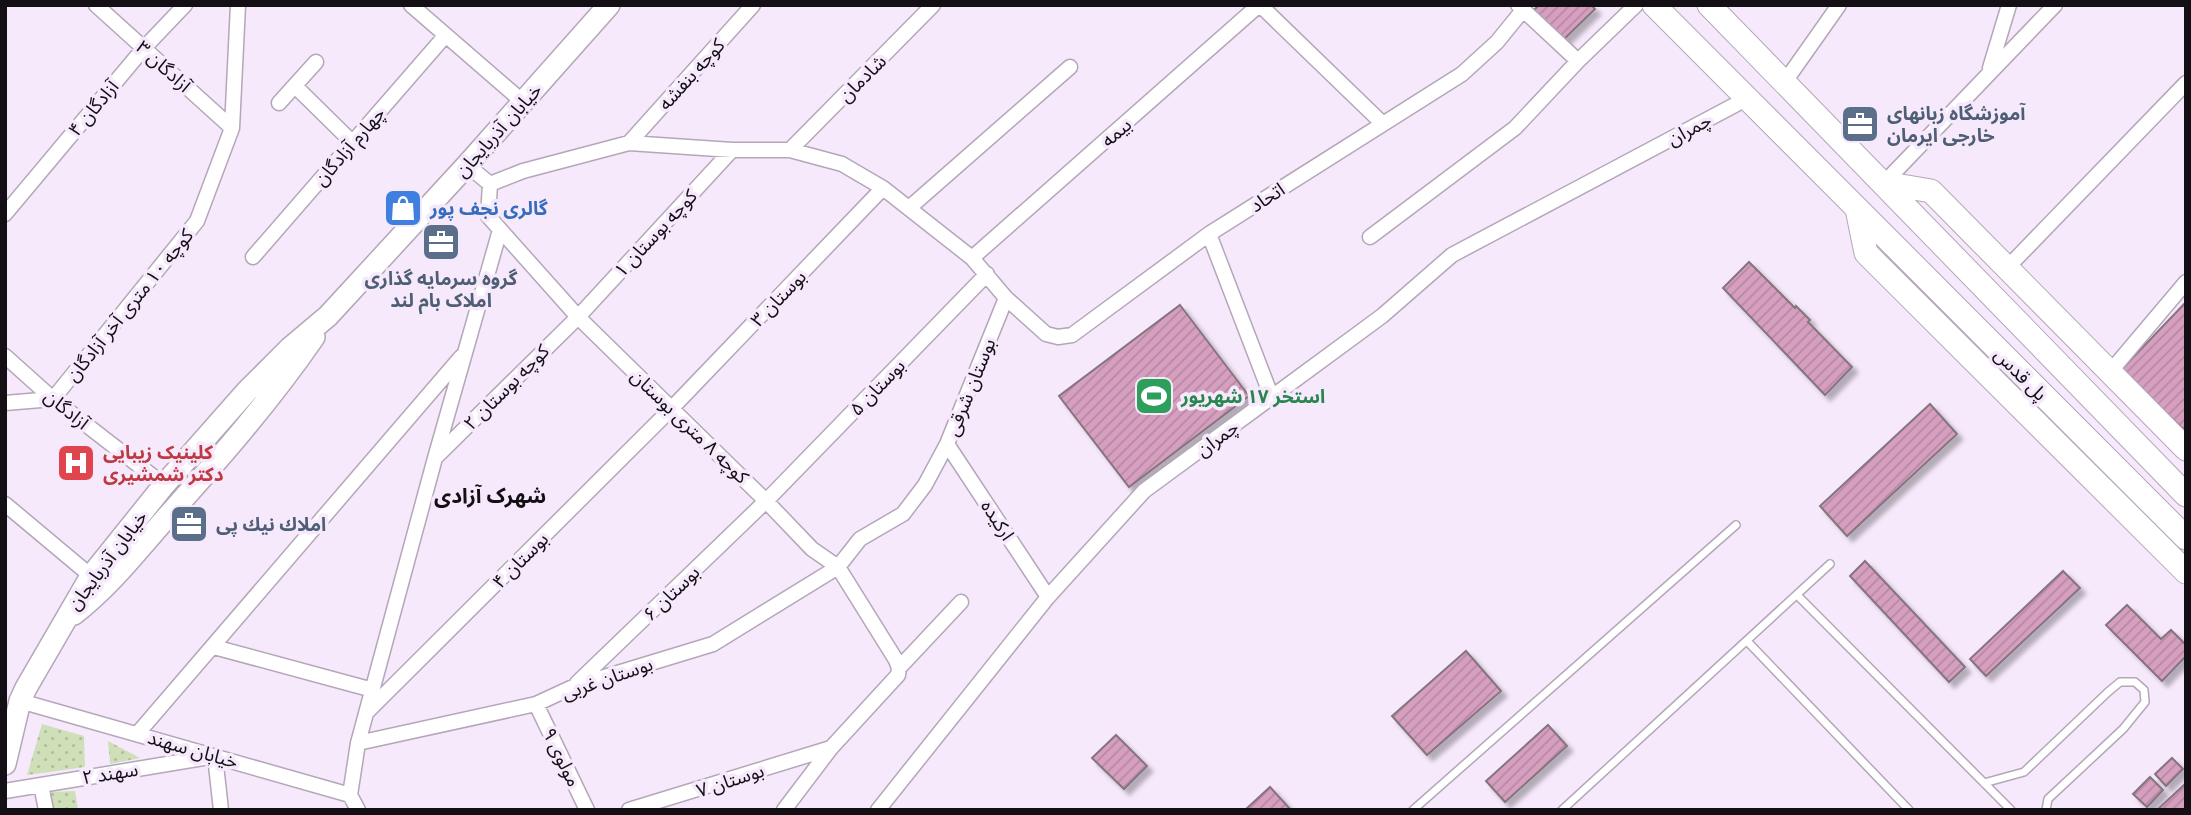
<svg xmlns="http://www.w3.org/2000/svg" width="2191" height="815" font-family="Ubuntu,'Noto Sans Arabic',sans-serif">
  <style>
    .grass { fill: url(#grass-dots) }
    .building { fill: url(#building-hatch); stroke: #86747e; stroke-width: 2; filter: url(#shadow) }
    .lines { fill: none; stroke-linecap: round; stroke-linejoin: round }
    .lane-casing { stroke: #b3a7b8; stroke-width: 10 }
    .street-casing { stroke: #b3a7b8; stroke-width: 17 }
    .secondary-casing { stroke: #b3a7b8; stroke-width: 24 }
    .primary-casing { stroke: #b3a7b8; stroke-width: 25 }
    .lane { stroke: #fff; stroke-width: 7 }
    .street { stroke: #fff; stroke-width: 14 }
    .secondary { stroke: #fff; stroke-width: 21 }
    .primary { stroke: #fff; stroke-width: 23 }
    .labels { text-anchor: middle; dominant-baseline: central; stroke-width: 7; stroke-linejoin: round; paint-order: stroke }
    .street-label { font-size: 19px; fill: #130f15; stroke: #f6e9fb }
    .service-label { font-size: 19px; font-weight: bold; fill: #4e5e75; stroke: #f6e9fb; text-anchor: start }
    .shop-label { font-size: 19px; font-weight: bold; fill: #366cbe; stroke: #f6e9fb; text-anchor: start }
    .leisure-label { font-size: 19px; font-weight: bold; fill: #27864d; stroke: #f6e9fb; text-anchor: start }
    .health-label { font-size: 19px; font-weight: bold; fill: #be3a42; stroke: #f6e9fb; text-anchor: start }
    .neighbourhood-label { font-size: 21px; font-weight: bold; fill: #130f15; stroke: #f6e9fb }
  </style>
  <defs>
    <pattern id="grass-dots" width="8" height="8" patternUnits="userSpaceOnUse" patternTransform="scale(1.75)"><rect width="8" height="8" fill="#cfdfb8"/><path d="M2 2h.1M6 6h.1" fill="none" stroke="#b1be9d" stroke-width="1.8" stroke-linecap="round"/></pattern>
    <pattern id="building-hatch" width="6" height="6" patternUnits="userSpaceOnUse" patternTransform="scale(1.75)"><rect width="6" height="6" fill="#d69fbf"/><path d="M-1 1l2-2M0 6l6-6M5 7l2-2" fill="none" stroke="#b788a3"/></pattern>
    <filter id="shadow"><feDropShadow dx="5.5" dy="5.5" stdDeviation="2" flood-color="#0004"/></filter>
  </defs>
  <rect width="100%" height="100%" fill="#f6e9fb"/>
  <path class="grass" d="M42 724 84 736 85 767 27 775Z
    M108 741 140 758 110 764Z
    M75 791 78 810H51V792Z"/>
  <path class="building" d="M1539 5H1591L1595 9 1560 43 1530 14Z
    M1749 262 1795 308 1796 306 1810 320 1808 322 1852 367 1825 395 1723 288Z
    M2186 302V426L2183 429 2121 370Z
    M1180 305 1249 396 1129 487 1059 396Z
    M1930 404 1957 434 1847 536 1820 506Z
    M1865 561 1965 667 1949 682 1850 576Z
    M2063 571 2080 588 1986 676 1970 659Z
    M2127 605 2161 639 2171 630 2186 645V656L2162 681 2106 625Z
    M1466 651 1501 691 1427 755 1392 716Z
    M1548 725 1567 746 1505 802 1486 781Z
    M1116 735 1147 766 1124 789 1092 758Z
    M2172 758 2183 769 2166 786 2155 774Z
    M2150 777 2163 790 2147 807 2133 794Z
    M2186 783V810H2159L2158 809Z
    M1270 787 1291 810H1245Z"/>
  <g class="lines">
    <defs>
      <path id="lane" d="M1797 595 2011 810
        M1747 641 1909 810
        M1984 783 2024 772 2108 692 2120 682H2135L2144 690 2145 702 2123 729 2048 799 2046 810
        M1413 810 1736 525
        M1562 810 1830 564"/>
      <path id="street" d="M96 5 232 128
        M411 5 523 102
        M1260 5 1382 123
        M1518 5 1578 61
        M1990 68 2009 5
        M1784 83 1839 5
        M295 86 352 142
        M279 103 316 62
        M629 143 753 5
        M790 150 933 5
        M467 165 490 184
        M1884 183 2055 5
        M490 184 523 171 629 143 732 150H790L842 164 883 188 972 258 1006 298 1046 334 1058 337 1072 335 1209 234 1462 74 1497 42 1523 10
        M490 184 488 216 578 317 766 501 812 549 838 567 896 660 899 668
        M909 208 1070 67
        M5 214 144 48 185 5
        M1209 234 1272 398
        M1370 237 1515 128 1578 61 1636 5
        M253 257 445 36
        M972 258 1259 5
        M2007 268 2186 83
        M5 356 53 399 164 485
        M2110 372 2186 282
        M5 403 53 399 197 221 232 128 238 5
        M947 444 1048 597
        M436 457 578 317 732 150
        M5 504 91 576
        M214 647 373 690
        M577 683 766 501 987 274
        M20 701 350 795 358 810
        M536 704 587 810
        M367 712 672 408 883 188
        M138 733 461 357
        M358 743 536 704 575 686 713 644 838 567 860 539 903 514 925 485 947 444 1006 298
        M41 785 46 810
        M5 791 215 756 221 810
        M350 795 358 743 435 458 500 230
        M629 810 831 748
        M784 810 831 748 898 675 899 668 961 602
        M878 810 1048 597 1144 491 1382 316 1452 255 1746 99"/>
      <path id="secondary" d="M74 614C110 586 137 551 167 517 219 459 270 401 314 337
        M5 764 20 701 26 688 91 576 164 485 247 391 290 348 328 316 467 165 609 5"/>
      <path id="primary" d="M1654 5 2186 538
        M1709 5 2186 495
        M1884 183 1931 191 2186 449
        M1857 209 1866 253 2186 572"/>
    </defs>
    <use href="#lane" class="lane-casing"/>
    <use href="#street" class="street-casing"/>
    <use href="#secondary" class="secondary-casing"/>
    <use href="#primary" class="primary-casing"/>
    <use href="#lane" class="lane"/>
    <use href="#street" class="street"/>
    <use href="#secondary" class="secondary"/>
    <use href="#primary" class="primary"/>
  </g>
  <defs>
    <symbol id="office-square" viewBox="-11 -11 22 22"><rect x="-9" y="-9" width="18" height="18" rx="4" fill="#5c6f8a" stroke="#f6e9fb"/><path d="M-6-3h4V-5.5h4V-3h4V5H-6ZM-1-4.5V-3h2v-1.5ZM-6 0V1H6V0Z" fill="#fff"/></symbol>
    <symbol id="shop-square" viewBox="-11 -11 22 22"><rect x="-9" y="-9" width="18" height="18" rx="4" fill="#3f7fe0" stroke="#f6e9fb"/><path d="M-5-2.5h2.3a2.7 3.5 0 0 1 5.4 0H5L5.5 6h-11ZM-1.5-2.5h3a1.5 2.3 0 0 0-3 0Z" fill="#fff"/></symbol>
    <symbol id="stadium-square" viewBox="-11 -11 22 22"><rect x="-9" y="-9" width="18" height="18" rx="4" fill="#2e9e5b" stroke="#f6e9fb"/><path d="M0-5a6.5 5 0 1 0 0 10a6.5 5 0 1 0 0-10ZM-3.5-1.8h7v3.6h-7Z" fill="#fff"/></symbol>
    <symbol id="hospital-square" viewBox="-11 -11 22 22"><rect x="-9" y="-9" width="18" height="18" rx="4" fill="#e0444e" stroke="#f6e9fb"/><path d="M-5-5h3v3.5h4V-5h3V5h-3V1.5h-4V5h-3Z" fill="#fff"/></symbol>
  </defs>
  <g fill-rule="evenodd">
    <use href="#office-square" x="1838" y="102" width="44" height="44"/>
    <use href="#shop-square" x="381" y="186" width="44" height="44"/>
    <use href="#office-square" x="419" y="220" width="44" height="44"/>
    <use href="#stadium-square" x="1132" y="374" width="44" height="44"/>
    <use href="#hospital-square" x="54" y="441" width="44" height="44"/>
    <use href="#office-square" x="167" y="502" width="44" height="44"/>
  </g>
  <g class="labels">
    <g class="street-label">
      <text transform="translate(164 66) rotate(42)">آزادگان ۳</text>
      <text transform="translate(691 74) rotate(-48)">کوچه بنفشه</text>
      <text transform="translate(862 78) rotate(-45)">شادمان</text>
      <text transform="translate(93 108) rotate(-50)">آزادگان ۴</text>
      <text transform="translate(1689 129) rotate(-28)">چمران</text>
      <text transform="translate(498 130) rotate(-48)">خیابان آذربایجان</text>
      <text transform="translate(1116 132) rotate(-41)">بیمه</text>
      <text transform="translate(349 146) rotate(-49)">چهارم آزادگان</text>
      <text transform="translate(1267 197) rotate(-33)">اتحاد</text>
      <text transform="translate(655 233) rotate(-47)">کوچه بوستان ۱</text>
      <text transform="translate(778 298) rotate(-46)">بوستان ۳</text>
      <text transform="translate(129 305) rotate(-51)">کوچه ۱۰ متری آخر آزادگان</text>
      <text transform="translate(2021 374) rotate(45)">پل قدس</text>
      <text transform="translate(506 387) rotate(-45)">کوچه بوستان ۲</text>
      <text transform="translate(877 387) rotate(-46)">بوستان ۵</text>
      <text transform="translate(970 387) rotate(-68)">بوستان شرقی</text>
      <text transform="translate(67 409) rotate(39)">آزادگان</text>
      <text transform="translate(690 426) rotate(44)">کوچه ۸ متری بوستان</text>
      <text transform="translate(1217 438) rotate(-36)">چمران</text>
      <text transform="translate(998 520) rotate(57)">ارکیده</text>
      <text transform="translate(107 560) rotate(-53)">خیابان آذربایجان</text>
      <text transform="translate(520 560) rotate(-45)">بوستان ۴</text>
      <text transform="translate(671 593) rotate(-44)">بوستان ۶</text>
      <text transform="translate(607 678) rotate(-19)">بوستان غربی</text>
      <text transform="translate(193 749) rotate(16)">خیابان سهند</text>
      <text transform="translate(562 757) rotate(64)">مولوی ۹</text>
      <text transform="translate(110 773) rotate(-9)">سهند ۲</text>
      <text transform="translate(730 780) rotate(-18)">بوستان ۷</text>
    </g>
    <g class="service-label">
      <text x="1887" y="113">آموزشگاه زبانهای<tspan x="1887" dy="22">خارجی ایرمان</tspan></text>
      <text x="441" y="278" text-anchor="middle">گروه سرمایه گذاری<tspan x="441" dy="22">املاک بام لند</tspan></text>
      <text x="216" y="524">املاك نيك پى</text>
    </g>
    <g class="shop-label">
      <text x="430" y="208">گالری نجف پور</text>
    </g>
    <g class="leisure-label">
      <text x="1181" y="396">استخر ١٧ شهریور</text>
    </g>
    <g class="health-label">
      <text x="103" y="452">کلینیک زیبایی<tspan x="103" dy="22">دکتر شمشیری</tspan></text>
    </g>
    <g class="neighbourhood-label">
      <text x="490" y="495">شهرک آزادی</text>
    </g>
  </g>
  <rect width="2191" height="815" fill="none" stroke="#130f15" stroke-width="14"/>
</svg>
